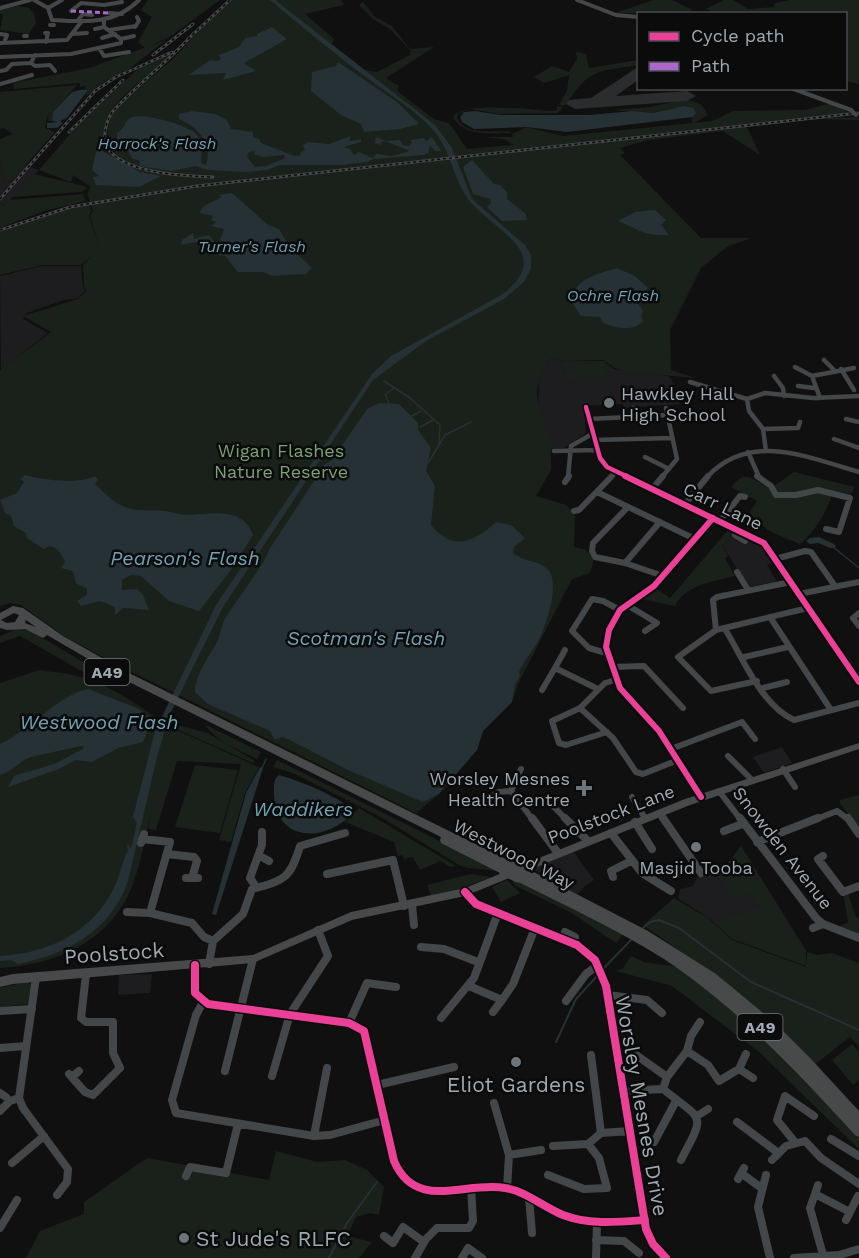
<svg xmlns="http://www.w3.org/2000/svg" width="859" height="1258" font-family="'Work Sans',sans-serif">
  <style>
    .built { fill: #1d1d1f }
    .green { fill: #1a211a }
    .water { fill: #253134; fill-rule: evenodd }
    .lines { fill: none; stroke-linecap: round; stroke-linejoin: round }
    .stream-far1 { stroke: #253134; stroke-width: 1.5 }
    .stream { stroke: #253134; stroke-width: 2 }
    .river { fill: #253134; fill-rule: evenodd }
    .runway { fill: #2a2c2d; fill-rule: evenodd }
    .minor-far3 { stroke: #444749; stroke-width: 4 }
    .minor-far2 { stroke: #444749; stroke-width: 4.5 }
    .minor-far1 { stroke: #444749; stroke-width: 6 }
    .minor { stroke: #444749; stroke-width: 8 }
    .major { fill: #47494b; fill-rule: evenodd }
    .highway { fill: #47494b; fill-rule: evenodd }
    .rail-casing { stroke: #45474a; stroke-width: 3 }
    .rail { stroke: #0b0b0c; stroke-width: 1.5; stroke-dasharray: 3; stroke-linecap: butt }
    .minor-bridge { stroke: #444749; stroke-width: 4 }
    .highway-bridge { stroke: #47494b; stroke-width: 11 }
    .quiet { stroke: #ac68c9; stroke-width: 3; stroke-dasharray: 5 3; stroke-linecap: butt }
    .cycleway-far2-casing { stroke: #0b0b0c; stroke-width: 8 }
    .cycleway-far1-casing { stroke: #0b0b0c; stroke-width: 10 }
    .cycleway-casing { stroke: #0b0b0c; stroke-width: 11 }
    .cycleway-far2 { stroke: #ea4096; stroke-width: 4.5 }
    .cycleway-far1 { stroke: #ea4096; stroke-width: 6 }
    .cycleway { stroke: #ea4096; stroke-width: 8 }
    .poi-dot { fill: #6d747a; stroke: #0b0b0c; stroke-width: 2 }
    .labels { text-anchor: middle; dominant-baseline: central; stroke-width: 5; stroke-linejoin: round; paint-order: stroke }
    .far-water-label { font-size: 16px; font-style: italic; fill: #72a2b3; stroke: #0b0b0c }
    .shield { fill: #0b0b0c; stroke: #737a81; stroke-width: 1.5 }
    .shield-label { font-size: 16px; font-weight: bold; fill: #9faab3 }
    .poi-label { font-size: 18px; fill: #9faab3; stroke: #0b0b0c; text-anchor: start }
    .park-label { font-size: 18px; fill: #7ba174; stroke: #0b0b0c }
    .street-label { font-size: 18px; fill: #9faab3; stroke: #0b0b0c }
    .water-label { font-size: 20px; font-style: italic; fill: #72a2b3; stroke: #0b0b0c }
    .near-street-label { font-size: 21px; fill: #9faab3; stroke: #0b0b0c }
    .near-poi-label { font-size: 21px; fill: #9faab3; stroke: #0b0b0c }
  </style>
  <rect width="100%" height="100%" fill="#101010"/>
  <path class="built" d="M0 160 5 182 26 165 39 170 0 210Z
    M42 266H81L83 287 86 290 78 298 64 300 27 313 23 319 48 333 1 370 0 276Z
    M551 358 565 361H603L614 369 668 376 671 378 680 404 624 408 623 404 584 406 586 433 564 448H556L538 413 539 381 541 372Z
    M734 530 763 546 774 563 767 565 776 580 775 582 749 587 722 545Z
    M782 747 792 763 764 773 753 757Z
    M741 846 806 950V966L732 939 710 919 678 898 680 889 693 886 698 876 717 864H727Z
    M573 851 594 880 586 885 577 895 532 868Z
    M152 974 150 993 118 995 119 975Z"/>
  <path class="green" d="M148 0H220L171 36 145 48 138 42 152 17 141 10Z
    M232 0H341L344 5 305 14 334 39 332 44 365 70 377 72 410 55 411 51 390 29 373 19 359 5 363 2 375 17 392 26 410 49 434 47 386 78 399 86 397 91 434 119 449 123 467 149 514 145 503 139 483 137H513L512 134 527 127 563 136 693 123 691 119 695 115 687 106 653 113 612 110 650 107 687 99 702 105 708 115 694 123 712 121 733 111 805 110 832 103 852 115 823 118 859 117V120L821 119V118L747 127 760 155 723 131 648 140 620 148 625 153 620 155 701 238H751L727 247 701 268 670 330 671 370 695 378 629 372 615 368 603 360 565 361 551 358C525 394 541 413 556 448L551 449V470L536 496 566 505 575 514 574 547 586 550 594 559 590 573 572 579 519 682 512 702 483 731 477 750 439 794 416 813 118 665 64 636 21 605 11 603 0 606V370L51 332 25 317 26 315 78 299 87 290 84 287 83 265 92 256 81 265H42L0 275V232L37 216 89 204 91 211 89 216 100 249 90 216 93 211 87 193 91 187 73 175 71 182 39 170 77 126 139 68 179 48C155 78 95 100 105 145L109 146 107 124 117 107 175 57 208 21Z
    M653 0H672L693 10 680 14 615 13Z
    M724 0H733L748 9 774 7 775 3 790 0H859V84L846 81V14H717L706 9Z
    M18 6 29 8 34 13 36 23 29 34 0 30 3 14H0V9Z
    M166 40 129 69 107 80 85 97 88 90H84L86 86 80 87V83L14 89 13 83 89 68Z
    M576 52 586 54 589 68 638 60V65C596 72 590 68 565 106L559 105 567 91 569 75 544 83 534 77 552 66 569 72 577 59Z
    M77 85 53 112 52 121H48L49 111 45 128 55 132 26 165 5 183 0 160V139L13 134 4 128 0 129V92Z
    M557 106 563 107 558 113 500 114 470 109 459 113 457 117C464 138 497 129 513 132L509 133C490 133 462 137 453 116 467 101 531 110 552 111L557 110Z
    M34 174 84 186 88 188 81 192 12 197Z
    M83 194 86 201 44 211 0 228V210L9 200Z
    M604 361 608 378 567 379 564 363Z
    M794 472 855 487 851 494 833 491C828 510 815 532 800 544L773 533 750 518 751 510 757 501 731 487C747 467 753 481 770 489Z
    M729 529 732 532 722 545 728 556 725 558 735 576C713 582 686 584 675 606L642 599 657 589 670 598Z
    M19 628 31 631 98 671 92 677 20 636 0 643V636Z
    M39 670C52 672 67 673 81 677 113 686 144 709 171 728L170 734 172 728 259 767 245 793 231 842 219 840 241 764 177 761 156 830 148 829 152 808C146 833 142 860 133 884 112 941 56 965 0 968V683Z
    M204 724 261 752 257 759C238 750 216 741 204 724Z
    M177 725 208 733 255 761 253 763 172 727Z
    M277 760 500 871 468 868 459 865 379 816 293 773 273 767Z
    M195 765 238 770 220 833 175 827Z
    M859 795V829L840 803V800Z
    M359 808 456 866 450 867 441 861 420 870 413 857 404 859 402 855 398 856 394 842 345 822Z
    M741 846 777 905 763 911 777 906 805 950V965L733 938 716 923 758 908 762 911 750 893 733 899 718 873 710 875 706 870 717 864H727Z
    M471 874 491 877 462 888 431 896 427 885Z
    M517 879 624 933 616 943 570 912 516 886 512 882Z
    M507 880 520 893 501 902 492 887Z
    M847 890 856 917 859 918V938L834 929 848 922 843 892Z
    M674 898 708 918 732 940 806 967 807 952 817 955 832 953 859 963V1047L850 1037 813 1066 698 964 643 925Z
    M631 956 644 962 678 967 688 974 766 1038 859 1135V1149L759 1052 672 986 616 971 623 968Z
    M27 982 31 985 28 1004 0 1007V988Z
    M852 1044 859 1052V1080L853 1085 832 1060Z
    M276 1151 317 1162 345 1160 367 1170 384 1187 379 1215 370 1213 356 1217 347 1236 372 1242 359 1258H26L40 1231 84 1214V1202L147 1158 269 1180Z"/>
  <path class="water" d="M270 0H275L435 125 452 148 472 199 525 245 531 255V269L524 282 504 299 426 341 373 380 223 607 169 716 157 757 128 881C111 931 67 954 18 964L11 960 0 961V956C49 953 91 933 114 888 119 878 121 867 125 857 126 852 130 850 132 845 134 838 135 830 137 823L133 817 155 731 216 605 372 374 391 356 503 294C556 252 494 232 468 199 453 178 452 153 434 131 416 110 391 96 370 80 335 55 303 27 270 0Z
    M272 27 287 39 244 63 256 71 223 80 226 73 189 75 210 60 218 61 221 59 219 55 239 47 245 38 257 36V34Z
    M338 62 397 102 419 124 400 129 364 132 361 124 341 115 311 91 312 72 336 66Z
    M80 90H88L67 118 60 121 63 123 57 128H47V123L57 122 52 121 53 112 72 92Z
    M685 106 693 108 696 113 693 117 567 132 527 127 474 129 462 122 460 117 464 112 475 111 501 115H589L633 111 653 113Z
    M192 111 215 114 227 120 231 129 253 132V137L259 139 261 143 295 156 301 155 300 153 305 150 303 145 308 142 329 144 351 136 349 141 361 139V142L344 147 350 149 354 155 359 152 373 158 376 154 392 156 410 151 385 141 381 142 382 145 375 143 376 137 386 141 400 140 403 145 409 146 412 143 410 140 424 138 426 141 432 137 441 151H435L430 146 428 153 423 155 373 159 367 162 342 165H280L267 170 247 172 207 170 196 166 172 171 140 166 139 160 133 159 128 151 118 145 117 133C125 129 124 120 132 117 144 113 191 125 198 136 202 144 202 155 201 163L206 165C213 143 198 127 179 119V114ZM255 151 254 154 263 157 284 155 285 158 266 166 255 167 247 157 249 152Z
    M97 148 140 172 161 176 139 187 96 185 93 177 99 176 92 170Z
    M472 160 494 184 500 185 507 192V199L526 214 527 220 502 221 487 207 491 203 490 199 473 194 463 167Z
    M232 193 268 225 279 229 289 246 312 268 306 274 272 276 263 272H238L225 256 210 254 211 250 196 242 181 245 182 240 193 233 194 239 209 235 217 245 223 244 220 240 224 229 211 226 216 222 211 220 213 216 199 213 204 206 222 197 218 195Z
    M655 210 666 220 661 225 669 235C642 236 641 230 618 221L635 212Z
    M617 268 635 276 648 288 643 296 647 298 644 301 638 303 643 311 641 316 643 321C634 332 615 328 603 323L600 317 581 316 571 301C575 278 598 274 617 268Z
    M379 403 399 404 418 423V430L431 448 426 471 435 486 431 525C452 551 474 543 496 522L511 525 525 538 514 547 513 553C525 563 536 559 546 568 561 580 548 616 543 631 537 647 525 658 519 672L520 676 515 685 512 702 483 731 477 750 439 794 423 802 348 770 288 739 282 737 275 740 270 731 208 704 195 692C196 672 208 659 217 642 221 633 221 625 226 617 237 598 262 569 269 550L325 464 332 460 367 409Z
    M25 475C44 480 77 485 95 476L98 480 95 484C106 494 114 504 128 508 140 512 154 509 165 511 173 512 181 515 188 515 210 514 243 506 253 535L231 570 199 611 169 601 141 576 131 575 122 580V590L137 589 143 595 149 610 123 608 115 615V607L100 601 81 606 77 601 87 595V589L76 583 73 571 61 568 65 562C61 553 58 548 49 546L44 549 27 538 26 533 14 526 11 516 5 513 0 500 17 493 24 482 20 479Z
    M88 689 137 708 153 719 143 742 118 748 92 762 75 760 59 769 8 787 14 776 54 764 83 749 84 746H80C67 750 33 755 24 760 16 766 11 771 0 775V744C29 731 58 695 88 689Z
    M260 767 263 768 216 915 212 914 246 793Z
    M279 775C294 779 348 799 353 813 324 844 274 842 274 792 274 785 273 780 279 775Z"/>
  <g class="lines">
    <path class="stream-far1" d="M384 381 410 398 440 425 439 445
      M389 403 385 395 393 389
      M410 417 421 411
      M420 427 433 420
      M428 463 445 435 471 422
      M832 546 859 568
      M262 768 266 759"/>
    <path class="stream" d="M128 846 129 851
      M643 928 650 922 659 920 679 928 751 982 859 1030
      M603 969 631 940
      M556 1042 576 999 598 975
      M329 1258 347 1223 377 1182"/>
    <path class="river" d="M819 537 834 544 836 546 834 548H830L818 543 810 544 806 541 810 538Z"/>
    <path class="runway" d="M638 67V80L616 96 687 91 696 96 687 101 575 109 566 104 569 100 591 98Z"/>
    <path class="minor-far3" d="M34 0 48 8 52 20C85 22 114 25 139 0
      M577 0 616 15 638 17
      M0 8 30 0
      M48 8 62 0
      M71 11 81 3 104 5 122 2
      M109 13 122 14
      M78 20 83 14 92 15
      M50 25H54
      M135 27 139 21 137 17
      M95 29 104 27
      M109 30 136 26
      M45 33H48L46 42
      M0 34 7 35 4 43
      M72 34 87 33
      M24 36H27
      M102 38 115 34
      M121 39 134 36
      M0 43 67 40 82 21
      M99 48 104 56 129 52
      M0 57 71 54 121 43V39L104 27V21
      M31 63 35 66 50 65 55 71
      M0 71 6 70 12 64 31 63 35 55
      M0 84 32 75
      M791 88 851 110"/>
    <path class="minor-far2" d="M824 360 835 371
      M795 367 812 376
      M841 369 854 390
      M774 376 783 388 784 396
      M690 382 747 399
      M798 386 814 388
      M820 398 812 376 854 368
      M586 407 600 458 607 467 628 477
      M634 408 637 417
      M589 419 669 415
      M846 419 859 422
      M763 429 798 428 800 422
      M834 439 859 448
      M594 440 671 438
      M554 451 597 450
      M766 451 763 429 749 411 747 399 765 393 813 398 859 396
      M748 452 759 477
      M645 457 669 469
      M568 477 571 446 592 434
      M611 477 616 472
      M662 477 677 459 666 408
      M707 477C750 431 807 457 859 472"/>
    <path class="minor-far1" d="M625 476 764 543 859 682
      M757 476 771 486 776 495H796L818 490 850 498 839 532 826 529
      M565 482 569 476
      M652 489 663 476
      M597 492 695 539
      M685 504 708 476
      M628 507 593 543 592 551 595 557 625 563 663 576
      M574 511 579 510 612 476
      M720 521 740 496 745 497
      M739 530 735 535 745 541
      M775 559 805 551 811 552 835 586
      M625 563 660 522
      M737 572 748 590
      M799 594 859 582
      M627 605 657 623 645 631
      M859 613 853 618 859 626
      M770 617 831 710
      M725 629C743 658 761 705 794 720L859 703
      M716 630 713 600 717 597 791 582
      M606 653 589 648 572 631 592 599 603 601 620 610
      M744 657 788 647
      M611 667 644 666 683 708
      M555 668 565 650
      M615 680 605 683 580 708 613 738 636 772 643 774 678 760
      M757 681 711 691 678 657 716 630 808 608
      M763 688 787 682
      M542 690 555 668 598 689
      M580 708 552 721 559 743 566 745 607 732
      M671 749 742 722 755 739
      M728 756 752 780
      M783 769 795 787
      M511 791 521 769
      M719 791 741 820
      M632 797 645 818
      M701 797 659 731 620 688 606 647 609 630 620 610 654 586 713 518
      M479 803 499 792 511 791 533 820
      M553 806 567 820
      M659 813 664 820
      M814 820 837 811 849 820"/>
    <path class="minor" d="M532 818 558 853
      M565 818 588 841
      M663 818 701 873
      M740 818 816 918 823 924 859 938
      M848 818 859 834
      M635 822 652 849
      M724 831 742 824
      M611 833 642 873 671 891
      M142 839 170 842 150 913 192 923 204 937 213 941
      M757 842 818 818
      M141 843 144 834
      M167 854 194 857 197 861 192 878
      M260 856 269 861
      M823 856 818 859 843 892 859 886
      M327 874 393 860 404 906
      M613 877 611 871 631 861
      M186 878H198
      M256 887 250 878 262 845V832
      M465 892 476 904 577 945 595 960 606 986 646 1229 653 1244 666 1258
      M412 905 414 925
      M127 912 150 913
      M813 928 823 924
      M565 932 575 937
      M421 947 444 949 478 962
      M209 964 213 941 243 914 252 889C285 880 290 879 300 846L345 833
      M195 965V993L208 1004 349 1023 364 1031 394 1161C416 1212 465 1181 505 1188 526 1191 543 1207 563 1215 589 1225 618 1222 645 1220
      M36 977 19 1098 23 1108 68 1169 67 1182 57 1195
      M469 986 502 1000 513 984 535 928
      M607 995 647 1000 662 1013
      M566 1001 586 974 598 965
      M203 1002 196 1015 172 1100 176 1113 314 1136 330 1135 385 1120
      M0 1011 32 1009
      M493 1012 502 1000
      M441 1018 474 978 498 913
      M349 1023 367 983 396 987
      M0 1048 26 1046
      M687 1051 691 1036 700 1022
      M632 1052 667 1077
      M591 1055 601 1133
      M739 1069 746 1054
      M225 1071 253 959
      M69 1074 85 1092 93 1095 120 1068 113 1053V1022H86L81 1018 86 974
      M272 1076 290 1014 328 956 318 930
      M72 1077 79 1071
      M377 1085 454 1067
      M663 1089 667 1077 687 1051 708 1065 719 1081 739 1069 753 1078
      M623 1091 663 1089C704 1122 706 1112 681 1160
      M0 1093 6 1097
      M494 1103 509 1155 507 1189
      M0 1111 10 1101 19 1098
      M697 1116 708 1109
      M737 1122 777 1152
      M314 1136 327 1068
      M831 1139 859 1156
      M794 1141 777 1120 785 1096 814 1116
      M654 1142 676 1101
      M553 1146 588 1144 601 1133 630 1131
      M509 1155 541 1150
      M772 1160 786 1146 805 1141 821 1158 859 1184
      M12 1163 44 1136
      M741 1173 760 1187
      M548 1175 584 1189 607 1188 599 1158 588 1144
      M766 1175 758 1207 770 1258
      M186 1176 190 1167 226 1173 238 1124
      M738 1179 744 1168
      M815 1194 818 1185
      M529 1197 532 1233
      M846 1220 858 1196
      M0 1228 17 1200
      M384 1236 393 1243 403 1227 424 1242
      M596 1240 624 1241 639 1253
      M823 1255 810 1208 815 1194 850 1212
      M415 1258 426 1239 437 1228H469L473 1221 471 1187
      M462 1258 468 1248 482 1258
      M596 1258 597 1223
      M794 1258 839 1255 859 1249"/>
    <path class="major" d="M859 743V749L690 805 465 896 352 920 253 963 13 984 0 987V977L13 974 253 955 351 912 465 888 685 799Z"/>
    <path class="highway" d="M13 606 23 608 63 636 127 672 516 864 517 867 516 870 512 872 509 871 508 873 504 875 500 873 441 843 440 840 441 837 121 678 47 635 43 638 25 629 7 630 0 628V613ZM14 613 19 615 15 622 7 623 1 620ZM26 620 36 627 25 623Z
      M526 868 648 931 716 974 775 1023 811 1059 859 1111V1137L855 1135C797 1071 736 1007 664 959 616 929 565 905 514 880L513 877 514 874 518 872 521 873 522 870Z"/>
    <defs>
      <path id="rail" d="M194 33C169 61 139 83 114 110 107 118 104 131 105 140 111 174 186 176 213 177
        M188 39 230 0
        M153 55 193 24
        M69 132 123 80
        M0 199 95 91 116 77 172 52
        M0 230 70 207 197 186 859 113"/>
    </defs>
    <use href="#rail" class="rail-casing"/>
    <use href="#rail" class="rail"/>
    <path class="minor-bridge" d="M851 110 856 115"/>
    <path class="highway-bridge" d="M512 867 526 873
      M504 870 518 877"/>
    <path class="quiet" d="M71 11 109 13"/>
    <defs>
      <path id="cycleway-far2" d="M586 407 600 458 607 467 628 477"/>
      <path id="cycleway-far1" d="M625 476 764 543 859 682
        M701 797 659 731 620 688 606 647 609 630 620 610 654 586 713 518"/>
      <path id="cycleway" d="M465 892 476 904 577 945 595 960 606 986 646 1229 653 1244 666 1258
        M195 965V993L208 1004 349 1023 364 1031 394 1161C416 1212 465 1181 505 1188 526 1191 543 1207 563 1215 589 1225 618 1222 645 1220"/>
    </defs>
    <use href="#cycleway-far2" class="cycleway-far2-casing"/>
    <use href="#cycleway-far1" class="cycleway-far1-casing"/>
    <use href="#cycleway" class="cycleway-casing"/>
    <use href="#cycleway-far2" class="cycleway-far2"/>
    <use href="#cycleway-far1" class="cycleway-far1"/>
    <use href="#cycleway" class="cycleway"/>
  </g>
  <g class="poi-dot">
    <circle cx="609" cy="403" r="6"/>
    <path d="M581 779h6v6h6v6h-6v6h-6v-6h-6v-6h6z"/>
    <circle cx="696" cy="847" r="6"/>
    <circle cx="516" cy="1062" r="6"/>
    <circle cx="184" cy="1238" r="6"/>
  </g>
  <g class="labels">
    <g class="far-water-label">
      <text x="157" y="143">Horrock's Flash</text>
      <text x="252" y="246">Turner's Flash</text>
      <text x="613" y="295">Ochre Flash</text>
    </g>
    <g class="shield">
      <rect x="84.5" y="659" width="45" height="26" rx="4.5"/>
      <rect x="737.5" y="1014" width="45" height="26" rx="4.5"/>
    </g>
    <g class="shield-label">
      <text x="107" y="672">A49</text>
      <text x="760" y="1027">A49</text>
    </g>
    <g class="poi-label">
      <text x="621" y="393">Hawkley Hall<tspan x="621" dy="21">High School</tspan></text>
      <text x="570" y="778" text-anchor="end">Worsley Mesnes<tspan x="570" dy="21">Health Centre</tspan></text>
      <text x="696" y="867" text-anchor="middle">Masjid Tooba</text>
    </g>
    <g class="park-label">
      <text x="281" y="450">Wigan Flashes<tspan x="281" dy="21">Nature Reserve</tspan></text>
    </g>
    <g class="street-label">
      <text transform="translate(723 506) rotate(26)">Carr Lane</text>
      <text transform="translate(611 814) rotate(-21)">Poolstock Lane</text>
      <text transform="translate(783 848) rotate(52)">Snowden Avenue</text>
      <text transform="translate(514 854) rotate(27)">Westwood Way</text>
    </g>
    <g class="water-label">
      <text x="185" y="558">Pearson's Flash</text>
      <text x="366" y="638">Scotman's Flash</text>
      <text x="99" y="722">Westwood Flash</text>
      <text x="303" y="809">Waddikers</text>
    </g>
    <g class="near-street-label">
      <text transform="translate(114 953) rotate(-4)">Poolstock</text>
      <text transform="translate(642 1106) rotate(80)">Worsley Mesnes Drive</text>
    </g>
    <g class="near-poi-label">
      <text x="516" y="1084">Eliot Gardens</text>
      <text x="196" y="1238" text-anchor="start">St Jude's RLFC</text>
    </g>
  </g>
  <rect x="637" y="12" width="210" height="78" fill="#0b0b0c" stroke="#464b4f" stroke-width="1.5"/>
  <rect x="649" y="32" width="30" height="9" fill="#ea4096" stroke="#464b4f" stroke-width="1.5"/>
  <text x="691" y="42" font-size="18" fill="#9faab3">Cycle path</text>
  <rect x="649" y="62" width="30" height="9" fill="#ac68c9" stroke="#464b4f" stroke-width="1.5"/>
  <text x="691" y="72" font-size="18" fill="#9faab3">Path</text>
</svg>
